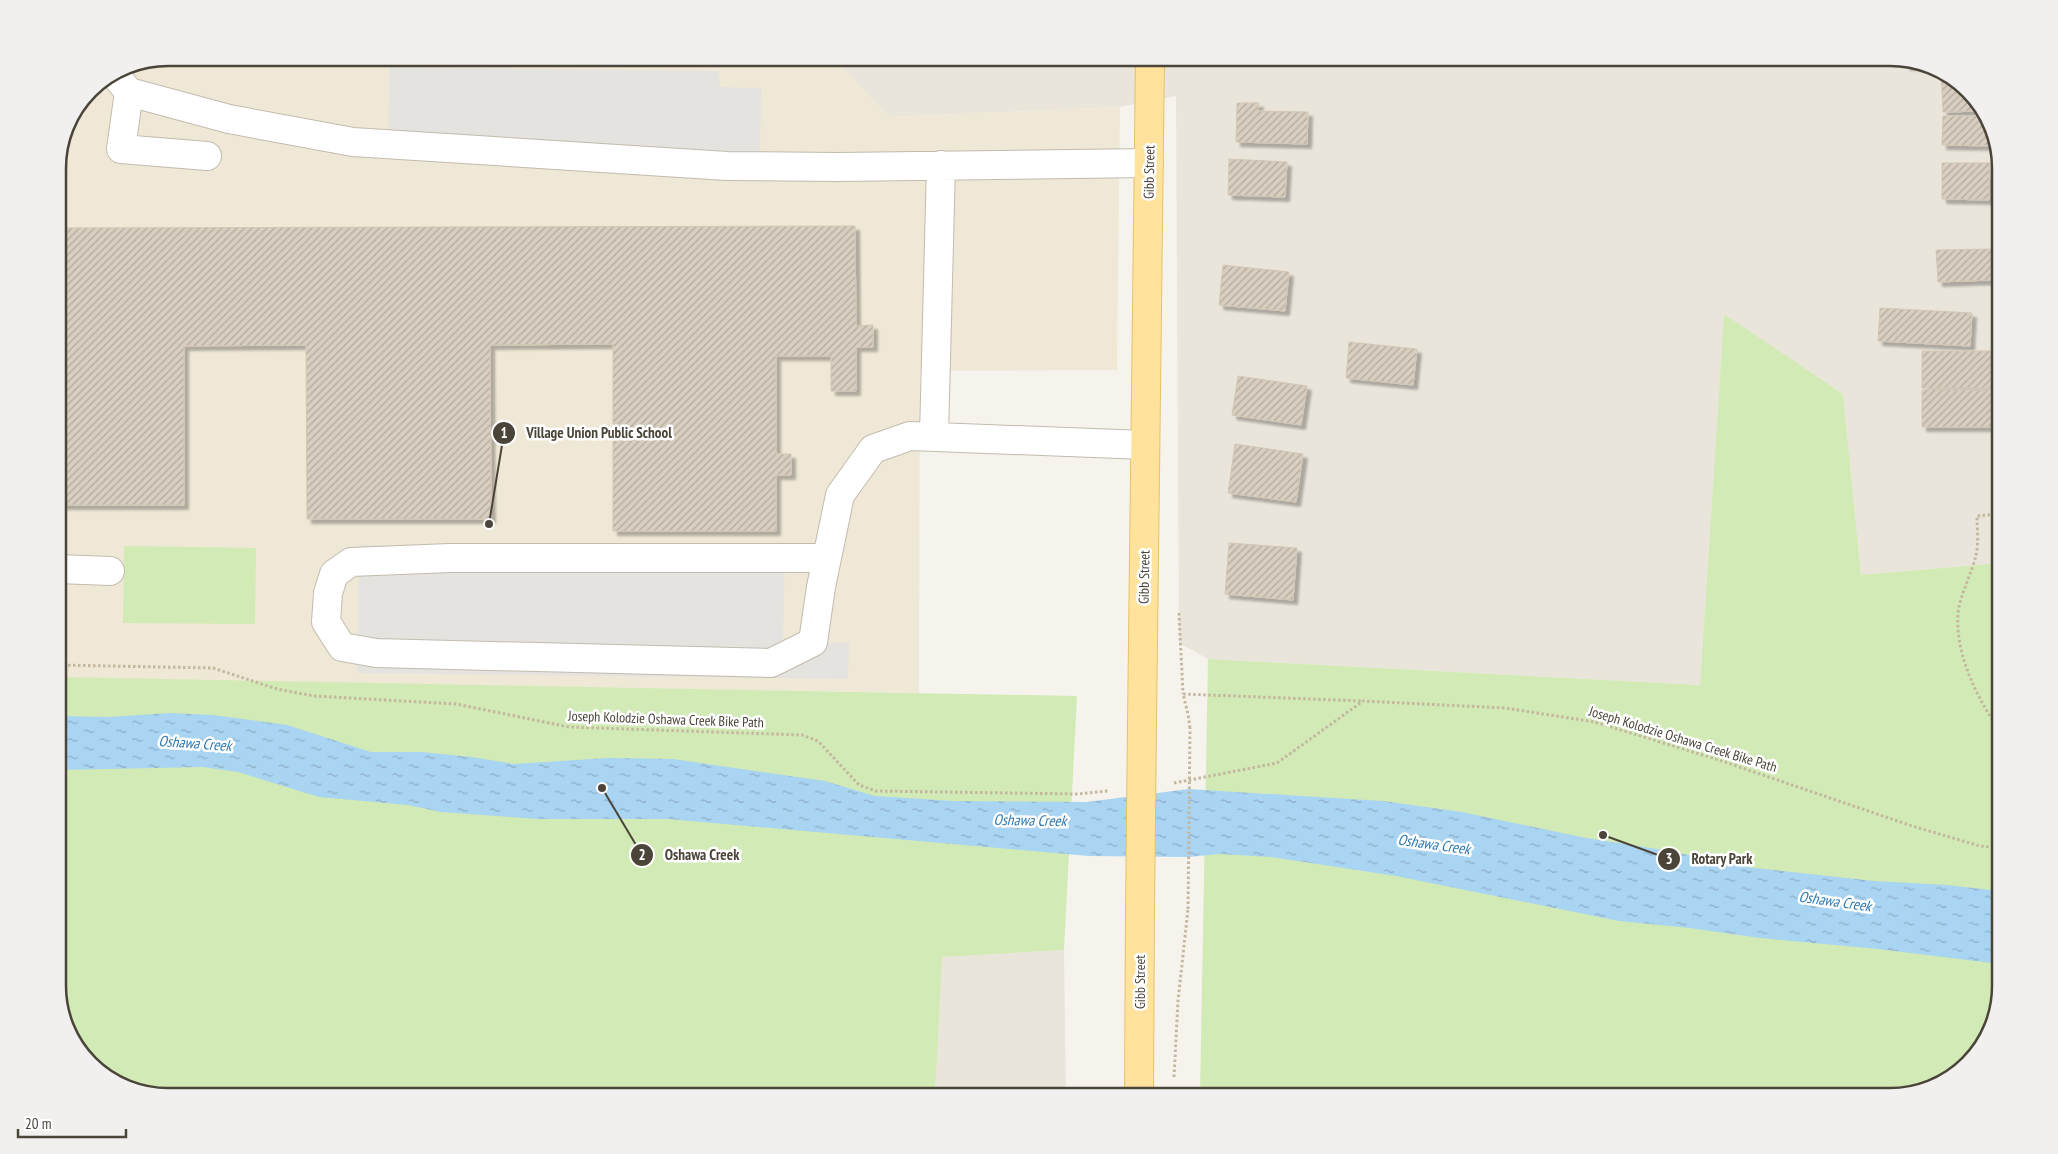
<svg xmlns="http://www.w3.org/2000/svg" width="2058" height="1154" font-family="'PT Sans Narrow',sans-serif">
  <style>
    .residential { fill: #eae5da }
    .education { fill: #efe8d6 }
    .park { fill: #d2eab5 }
    .parking { fill: #e5e3e0 }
    .water { fill: url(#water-ripples) }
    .building { fill: url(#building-hatch); stroke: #d3c7b4; filter: url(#shadow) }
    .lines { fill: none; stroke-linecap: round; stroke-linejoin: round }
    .minor-casing { stroke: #c2bbae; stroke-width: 30 }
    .major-casing { stroke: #e6c16a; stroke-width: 30 }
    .path { stroke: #c4b79f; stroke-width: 3; stroke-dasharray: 2.5 2.5; stroke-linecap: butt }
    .minor { stroke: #fff; stroke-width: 28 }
    .major { stroke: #ffe39c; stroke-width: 28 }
    .major-bridge-casing { stroke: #e6c16a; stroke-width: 30; stroke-linecap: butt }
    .path-bridge { stroke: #c4b79f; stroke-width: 3; stroke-dasharray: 2.5 2.5; stroke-linecap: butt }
    .major-bridge { stroke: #ffe39c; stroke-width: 28 }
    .labels { text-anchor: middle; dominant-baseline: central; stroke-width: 5; stroke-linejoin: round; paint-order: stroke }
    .street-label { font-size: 14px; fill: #4b4439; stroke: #fff }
    .water-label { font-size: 15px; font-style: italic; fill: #2e7ab2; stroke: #fff }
    .rim { fill: none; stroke: #4b4439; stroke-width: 2.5 }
    .leader { fill: none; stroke: #4b4439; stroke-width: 2 }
    .callout-dot { fill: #4b4439; stroke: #fff; stroke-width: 2 }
    .mark-label { font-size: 15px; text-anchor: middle; font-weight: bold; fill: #fff }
    .callout-label { font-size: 15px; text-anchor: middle; font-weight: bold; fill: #4b4439; stroke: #fff; stroke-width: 5; stroke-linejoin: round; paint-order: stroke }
  </style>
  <defs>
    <pattern id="water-ripples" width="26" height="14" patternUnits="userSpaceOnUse" patternTransform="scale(1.25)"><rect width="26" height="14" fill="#a9d4f2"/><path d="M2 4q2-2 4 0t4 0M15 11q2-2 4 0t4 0" fill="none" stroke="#8caec5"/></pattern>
    <pattern id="building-hatch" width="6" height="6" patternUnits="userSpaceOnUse" patternTransform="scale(1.25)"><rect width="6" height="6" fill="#d8cfc1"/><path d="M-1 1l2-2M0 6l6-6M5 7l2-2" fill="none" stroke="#b1aa9e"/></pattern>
    <filter id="shadow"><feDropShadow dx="4.5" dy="4.5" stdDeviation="1" flood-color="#0004"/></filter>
  </defs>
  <rect width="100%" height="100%" fill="#f6f3ec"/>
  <path class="residential" d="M812 58H1890L1945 72 1985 113 2000 161V563L1861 575 1843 394 1724 315 1700 685 1208 659 1179 643 1176 96 1120 107 889 117 840 66Z
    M1064 950 1066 1096H935L941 957Z"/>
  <path class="education" d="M168 58H812L840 66 889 117 1120 107 1117 370 920 371 919 693 58 678V161L66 126 90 90 126 66Z"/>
  <path class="park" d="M1724 314 1843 394 1861 575 2000 563V986L1986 1041 1945 1081 1890 1096H1200L1208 659 1700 685Z
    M124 546 256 548 255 624 123 623Z
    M58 677 1077 696 1064 950 942 957 935 1096H168L113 1082 73 1041 58 993Z"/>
  <path class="parking" d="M389 67 719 71 720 87 761 88 760 159 388 156Z
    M359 545 785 550 783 642 849 643 848 679 357 673Z"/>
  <path class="water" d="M170 713 213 715 287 725 371 752H421L472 757 514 764 608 758 673 759 825 781 875 796 954 801 1086 802 1189 789 1383 801 1462 812 1586 838 1664 850 1747 867 1874 881 1947 885 2000 891V964L1878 949 1760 938 1690 928 1619 921 1396 876 1271 857 1220 854 1188 857 1089 856 668 819H538L441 812 408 805 319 797 238 772 203 767 58 770V716L108 717Z"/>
  <path class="building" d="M1231 58H1250V60Z
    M1905 62 1918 65 1906 66Z
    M1941 71 1945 72 1983 111 1943 112Z
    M1237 103H1259L1258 111 1308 112 1307 144 1236 142Z
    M1943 116H1987L1994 140V146L1942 145Z
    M61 146V170H58V161Z
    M1229 159 1287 162 1285 197 1228 195Z
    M1942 163H1990L1989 200 1942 199Z
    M855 226 856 326 873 325V347H856V391H831V356H776V454H791V475H776V531H613V441H628V424H613V344L490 345 491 519H307L306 345 184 346V505H58V228Z
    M1991 249 1992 280 1938 282 1936 250Z
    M1223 265 1289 272 1285 311 1219 305Z
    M1880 308 1972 313 1970 346 1878 341Z
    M1349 342 1417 349 1413 385 1346 378Z
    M1922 351H1993V388H1922Z
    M1238 376 1307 386 1301 425 1232 415Z
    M1922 390H1992V427H1922Z
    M1235 444 1303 454 1296 502 1228 493Z
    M1229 543 1297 548 1293 600 1225 594Z"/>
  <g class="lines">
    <defs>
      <path id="minor" d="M114 74 129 92 229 119 353 142 727 166 838 167 1149 163
        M129 92 121 149 207 156
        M934 436 941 165
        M827 558H450L351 562 334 574 328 593 326 622 342 647 376 653 771 663 813 642 821 587 840 495 873 449 910 436 1145 445
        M58 569 110 571"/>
      <path id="major" d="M1142 724 1150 58
        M1139 1096 1140 910"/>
    </defs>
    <use href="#minor" class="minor-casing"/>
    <use href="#major" class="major-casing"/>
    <path class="path" d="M2000 514 1977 516C1977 528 1979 543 1976 555 1972 573 1960 595 1958 613 1955 655 1977 698 2000 731
      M1179 613 1183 694
      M58 665 213 668 277 689 314 696 456 704 569 727 802 735 818 741 859 785 876 791 1078 794 1108 791
      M1190 728 1188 714 1183 694 1362 701
      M1174 783 1277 763 1363 701 1505 708 1595 722 1719 760 1912 826 1980 846 2000 848
      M1174 1077 1178 1001 1188 909"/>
    <use href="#minor" class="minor"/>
    <use href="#major" class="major"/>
    <defs>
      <path id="major-bridge" d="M1140 910 1142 724"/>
    </defs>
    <use href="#major-bridge" class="major-bridge-casing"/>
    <path class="path-bridge" d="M1188 909 1190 728"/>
    <use href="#major-bridge" class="major-bridge"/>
  </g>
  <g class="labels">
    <g class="street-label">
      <text transform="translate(1149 172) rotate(-89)">Gibb Street</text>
      <text transform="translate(1144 577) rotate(-89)">Gibb Street</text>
      <text transform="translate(666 719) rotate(2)">Joseph Kolodzie Oshawa Creek Bike Path</text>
      <text transform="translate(1683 739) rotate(17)">Joseph Kolodzie Oshawa Creek Bike Path</text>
      <text transform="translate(1140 982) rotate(-90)">Gibb Street</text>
    </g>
    <g class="water-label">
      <text transform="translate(195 743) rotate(4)">Oshawa Creek</text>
      <text transform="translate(1030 820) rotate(1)">Oshawa Creek</text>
      <text transform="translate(1434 844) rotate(8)">Oshawa Creek</text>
      <text transform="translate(1835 901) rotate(8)">Oshawa Creek</text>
    </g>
  </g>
  <path d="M0 0H2058V1154H0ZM168 66H1890A102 102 0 0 1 1992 168V986A102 102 0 0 1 1890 1088H168A102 102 0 0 1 66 986V168A102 102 0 0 1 168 66Z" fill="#f1f0ef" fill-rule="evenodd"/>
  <path class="rim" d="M168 66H1890A102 102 0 0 1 1992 168V986A102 102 0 0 1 1890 1088H168A102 102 0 0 1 66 986V168A102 102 0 0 1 168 66Z"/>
  <path class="leader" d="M489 524L504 433M602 788L642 855M1603 835L1669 859"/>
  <g class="callout-dot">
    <circle cx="489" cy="524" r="5"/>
    <circle cx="602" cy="788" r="5"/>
    <circle cx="1603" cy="835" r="5"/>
    <circle cx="504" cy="433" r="12"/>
    <circle cx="642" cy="855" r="12"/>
    <circle cx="1669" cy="859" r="12"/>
  </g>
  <g class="mark-label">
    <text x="504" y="438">1</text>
    <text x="642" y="860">2</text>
    <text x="1669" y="864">3</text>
  </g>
  <g class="callout-label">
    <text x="599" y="438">Village Union Public School</text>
    <text x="702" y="860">Oshawa Creek</text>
    <text x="1722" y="864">Rotary Park</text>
  </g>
  <path d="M18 1129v8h108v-8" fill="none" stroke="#4b4439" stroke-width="2.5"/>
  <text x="25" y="1129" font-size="15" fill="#4b4439" stroke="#ffffff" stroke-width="4" paint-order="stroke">20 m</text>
</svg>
